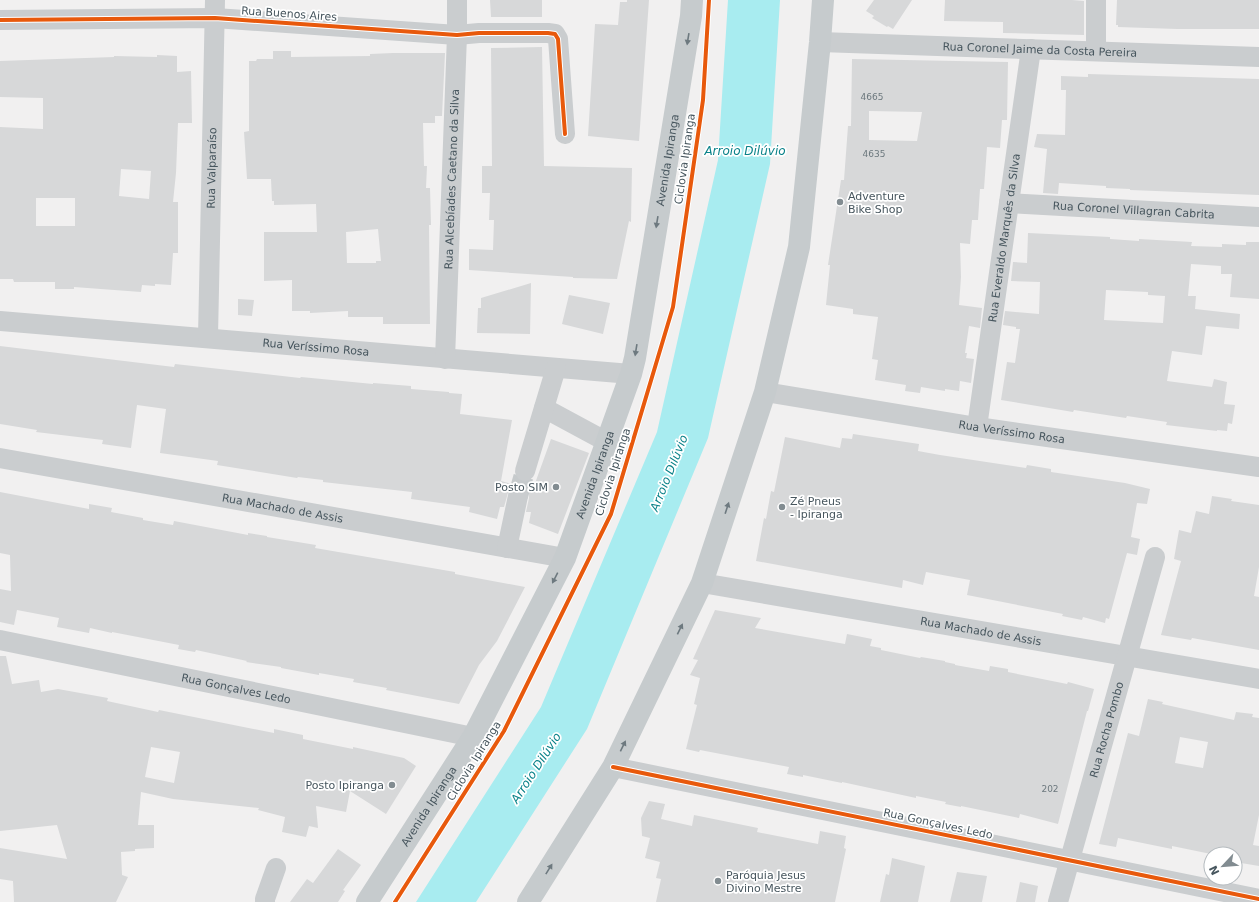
<svg xmlns="http://www.w3.org/2000/svg" width="1259" height="902" font-family="'DejaVu Sans',sans-serif">
  <style>
    .water { fill: #a8ecf0 }
    .building { fill: #d7d8d9; fill-rule: evenodd }
    .lines { fill: none; stroke-linecap: round; stroke-linejoin: round }
    .minor-tunnel { stroke: #c6cacc; stroke-width: 20; stroke-dasharray: 20 10; stroke-linecap: butt }
    .minor { stroke: #cacdcf; stroke-width: 20 }
    .major { stroke: #c6cbcd; stroke-width: 22 }
    .cycleway-casing { stroke: #fff; stroke-width: 6 }
    .cycleway { stroke: #e8590c; stroke-width: 4 }
    .oneway { fill: #6d797f }
    .poi-dot { fill: #828c91; stroke: #fff; stroke-width: 1.5 }
    .labels { text-anchor: middle; dominant-baseline: central; stroke-width: 3.5; stroke-linejoin: round; paint-order: stroke }
    .number-label { font-size: 9px; fill: #6c787e }
    .street-label { font-size: 11px; fill: #47565e; stroke: #fff }
    .poi-label { font-size: 11px; fill: #47565e; stroke: #fff; text-anchor: start }
    .water-label { font-size: 12px; font-style: italic; fill: #098289; stroke: #fff }
  </style>
  <rect width="100%" height="100%" fill="#f1f0f0"/>
  <path class="water" d="M728 0H780L770 164 708 438 587 729 476 902H416L541 707 657 432 718 160Z"/>
  <path class="building" d="M490 0H542V17H491Z
    M627 0H649L639 141 588 136 595 24 618 25 620 2H627Z
    M874 0H912L893 29 888 26 887 27 872 18 874 16 866 11Z
    M945 0H1072L1084 1V35L1003 33V22L944 21Z
    M1117 0H1259V29H1177L1118 27V25H1116Z
    M542 47 544 166 632 168 631 222 629 221 617 279 573 278V277L469 270V249L493 250 494 220H489L490 193H482V166H492L491 48Z
    M273 51H291V57L370 56V54L393 53H445L442 116H435V123H423L424 166H427L426 188H430L431 225H429L430 324H383V317H348V311L310 313V311H292V280L264 281V232H317L316 204 274 205V201H272L271 179H247L244 132 249 131V61H256L257 59H273ZM378 229 381 261H376V263H347L346 232Z
    M157 55 177 56V72L191 71 192 123H178L176 173 173 202H178V253H173L171 285 155 284V286L142 285 141 292 74 287V289H55V282H14L13 279H0V127L43 129V98L0 97V61L114 57V56L157 57ZM121 169 151 171 149 199 119 196ZM36 198H75V226H36Z
    M852 59 1008 62 1007 120H1002L1000 148 987 147 984 189H980L978 220H972L970 244 960 243 961 277 959 305 982 308 980 328 969 326 965 353H967L966 358 974 359 971 383 960 381 959 391 945 389V391L921 387 920 393 905 391 906 385 875 380 878 360 872 359 878 317 853 314V309L826 305 830 265H828L841 180H844L848 126H851ZM869 111 922 112 917 141 869 140Z
    M1088 74 1259 79V195L1130 190V189L1106 188V186L1059 183 1058 194 1043 193 1047 149 1034 147 1037 134 1065 135 1066 90H1061V76L1088 77Z
    M1028 233 1110 237V239L1139 241V239L1192 242 1191 246 1222 247V244L1246 245V242H1259V299L1230 297 1232 274H1221V266L1191 264 1188 296H1196L1195 309 1240 314 1239 329 1206 326 1202 355 1172 351 1167 381 1212 387 1214 379 1227 382 1224 404 1235 405 1232 424 1228 423 1227 431 1217 430V431L1166 425 1167 422 1127 416 1126 418 1074 410 1073 412 1001 400 1007 362 1015 363 1020 329H1016V327L1003 325 1005 311 1039 314 1040 282 1011 281 1013 262 1027 263ZM1106 290 1148 292V295L1165 296 1163 323 1104 320Z
    M531 283 530 334 477 333 478 308H481V298Z
    M569 295 610 303 603 334 562 324Z
    M238 299 254 300 252 316 238 315Z
    M0 346 174 367 175 364 300 378 301 377 373 384V383L411 386V389L449 392V393L462 394 460 414 512 420 501 481 516 485 509 489 504 507H500L497 519 469 512 470 507 411 499 412 492 323 482V480L298 477 297 478 217 465 218 461 160 453 166 409 137 405 131 448 102 444 103 440 36 432 37 430 0 424Z
    M853 434 919 444 918 451 940 455 1026 468 1027 465 1051 469V472L1125 483 1150 489 1147 504 1137 503 1131 537 1140 539 1137 555 1127 553 1109 619 1106 618 1105 623 1083 617 1082 620 1062 616 1063 614 967 595 970 580 926 572 923 585 903 580 902 588 756 561 764 518 766 519 771 491 774 492 785 437 840 448 842 438 852 439Z
    M551 439 589 453 558 534 529 523 531 512H526L529 498V492L525 487 533 489Z
    M0 492 89 509V504L112 508 111 512 143 518V520L173 525 174 521 248 535V533L267 536V537L316 545 315 548 455 572V574L525 587 497 641 479 665 459 704 386 690 387 688 353 682 354 679 319 673V675L281 668V667L246 662 247 661 196 650 195 652 178 649 179 645 112 632V633L90 628 89 633 57 627 59 618 17 610 14 625 0 622V589L11 591 10 555 0 553Z
    M1212 496 1232 499 1231 501 1259 505V567L1254 596 1259 597V650L1192 638 1191 640 1161 635 1181 561 1174 559 1179 530 1191 533 1196 511 1209 514Z
    M715 610 761 618 755 628 845 644 847 634 872 639 870 646 881 648V650L920 658 921 657 945 661V662L955 664V665L989 671 990 666 1008 669V672L1067 684 1068 682 1094 689 1088 711H1087L1058 824 1020 814 1019 818 961 806V807L945 804 946 802 916 796V798L842 782V783L803 775V777L787 774 789 767 700 750 699 752 686 749 697 705 694 704 700 678 690 675 698 660 693 659Z
    M0 656H6L12 684 39 680 41 692 58 689 108 698 107 701 158 712 159 710 274 733V729L303 735V739L353 749V747L404 758 416 766 386 814 350 791 346 812 316 806 318 828 309 826 306 837 282 832 285 817 258 810 259 808 173 799 141 792 138 825H154V848L135 849V851L121 852 122 875 128 877 116 902H14L13 881 0 879V848L67 859 57 825 0 831ZM151 747 180 752 174 783 145 777Z
    M1148 699 1163 702 1162 704 1234 720 1236 712 1253 714 1252 717 1259 718V815L1253 845 1259 846V866L1235 862V854H1211L1172 846V849L1118 838 1116 847 1099 844 1128 733 1139 736ZM1180 737 1208 742 1203 768 1175 763Z
    M649 801 665 804 661 819 692 826 694 815 758 828 757 832 818 844 820 831 846 836 844 848 846 849 835 902H656L661 879 656 878 660 862 645 858 650 838 642 836 641 818Z
    M338 849 361 865 343 890 345 891 338 902H290L307 879 313 883Z
    M892 858 925 866 918 902H880L886 874 889 875Z
    M957 872 987 876 982 902H950Z
    M1020 882 1038 886 1035 902H1016Z"/>
  <g class="lines">
    <path class="minor-tunnel" d="M518 496 525 471"/>
    <g class="minor">
      <path d="M0 20 215 18 457 35 479 33H548L555 34 558 39 565 134"/>
      <path id="s1" d="M820 42 1259 57"/>
      <path d="M1096 51V0"/>
      <path id="s2" d="M1009 203 1259 217"/>
      <path id="s3" d="M0 321C211 337 421 357 631 374"/>
      <path id="s4" d="M208 337 215 0"/>
      <path id="s5" d="M445 359 457 35V0"/>
      <path id="s6" d="M765 392 977 427 1259 467"/>
      <path d="M544 408 607 442"/>
      <path id="s7" d="M977 427 1031 49"/>
      <path id="s8" d="M0 458 565 558"/>
      <path d="M525 471 556 368"/>
      <path d="M507 548 518 496"/>
      <path id="s9" d="M702 583 1259 679"/>
      <path id="s10" d="M0 640 473 737"/>
      <path d="M613 767 1259 899"/>
      <path d="M265 902V899L276 868"/>
      <path id="s11" d="M1058 902 1155 557"/>
    </g>
    <g class="major">
      <path id="s12" d="M367 902 473 737 565 558 631 374 635 358 691 16 692 0"/>
      <path d="M528 902 613 767 702 583 765 392 799 247 820 42 823 0"/>
    </g>
    <defs>
      <path id="cycleway" d="M0 20 215 18 457 35 479 33H548L555 34 558 39 565 134
        M613 767 1259 899
        M395 902 504 731 611 514 673 307 703 100 709 0"/>
    </defs>
    <use href="#cycleway" class="cycleway-casing"/>
    <use href="#cycleway" class="cycleway"/>
  </g>
  <defs><path id="oneway-solid" d="M-6-.8H1V-3.2L6.5 0L1 3.2V.8H-6Z"/></defs>
  <g class="oneway">
    <use href="#oneway-solid" transform="translate(688 39) rotate(99)"/>
    <use href="#oneway-solid" transform="translate(657 222) rotate(99)"/>
    <use href="#oneway-solid" transform="translate(636 350) rotate(99)"/>
    <use href="#oneway-solid" transform="translate(727 508) rotate(-72)"/>
    <use href="#oneway-solid" transform="translate(555 578) rotate(117)"/>
    <use href="#oneway-solid" transform="translate(680 629) rotate(-64)"/>
    <use href="#oneway-solid" transform="translate(623 746) rotate(-64)"/>
    <use href="#oneway-solid" transform="translate(549 869) rotate(-58)"/>
  </g>
  <g class="poi-dot">
    <circle cx="840" cy="202" r="4"/>
    <circle cx="556" cy="487" r="4"/>
    <circle cx="782" cy="507" r="4"/>
    <circle cx="392" cy="785" r="4"/>
    <circle cx="718" cy="881" r="4"/>
  </g>
  <g class="labels">
    <g class="number-label">
      <text x="872" y="97">4665</text>
      <text x="874" y="154">4635</text>
      <text x="1050" y="789">202</text>
    </g>
    <g class="street-label">
      <text transform="translate(289 14) rotate(4)">Rua Buenos Aires</text>
      <text stroke="none"><textPath href="#s1" startOffset="220">Rua Coronel Jaime da Costa Pereira</textPath></text>
      <text transform="translate(685 159) rotate(-82)">Ciclovia Ipiranga</text>
      <text stroke="none"><textPath href="#s12" startOffset="810">Avenida Ipiranga</textPath></text>
      <text stroke="none"><textPath href="#s4" startOffset="169">Rua Valparaíso</textPath></text>
      <text stroke="none"><textPath href="#s5" startOffset="180">Rua Alcebíades Caetano da Silva</textPath></text>
      <text stroke="none"><textPath href="#s2" startOffset="125">Rua Coronel Villagran Cabrita</textPath></text>
      <text stroke="none"><textPath href="#s7" startOffset="191">Rua Everaldo Marquês da Silva</textPath></text>
      <text stroke="none"><textPath href="#s3" startOffset="317">Rua Veríssimo Rosa</textPath></text>
      <text stroke="none"><textPath href="#s6" startOffset="250">Rua Veríssimo Rosa</textPath></text>
      <text transform="translate(613 472) rotate(-72)">Ciclovia Ipiranga</text>
      <text stroke="none"><textPath href="#s12" startOffset="486">Avenida Ipiranga</textPath></text>
      <text stroke="none"><textPath href="#s8" startOffset="287">Rua Machado de Assis</textPath></text>
      <text stroke="none"><textPath href="#s9" startOffset="283">Rua Machado de Assis</textPath></text>
      <text stroke="none"><textPath href="#s10" startOffset="241">Rua Gonçalves Ledo</textPath></text>
      <text stroke="none"><textPath href="#s11" startOffset="179">Rua Rocha Pombo</textPath></text>
      <text transform="translate(474 761) rotate(-58)">Ciclovia Ipiranga</text>
      <text stroke="none"><textPath href="#s12" startOffset="114">Avenida Ipiranga</textPath></text>
      <text transform="translate(938 824) rotate(12)">Rua Gonçalves Ledo</text>
    </g>
    <g class="poi-label">
      <text x="848" y="196">Adventure<tspan x="848" dy="13">Bike Shop</tspan></text>
      <text x="548" y="487" text-anchor="end">Posto SIM</text>
      <text x="790" y="501">Zé Pneus<tspan x="790" dy="13">- Ipiranga</tspan></text>
      <text x="384" y="785" text-anchor="end">Posto Ipiranga</text>
      <text x="726" y="875">Paróquia Jesus<tspan x="726" dy="13">Divino Mestre</tspan></text>
    </g>
    <g class="water-label">
      <text x="745" y="151">Arroio Dilúvio</text>
      <text transform="translate(669 473) rotate(-68)">Arroio Dilúvio</text>
      <text transform="translate(536 768) rotate(-57)">Arroio Dilúvio</text>
    </g>
  </g>
  <g transform="translate(1223 866) rotate(244)"><circle r="19" fill="#ffffff" stroke="#b5bbbf"/>
  <path d="M0-3L7 15L0 10L-7 15Z" fill="#828c91"/>
  <text y="-6" font-size="11" font-weight="bold" text-anchor="middle" fill="#47565e">N</text>
  </g>
</svg>
